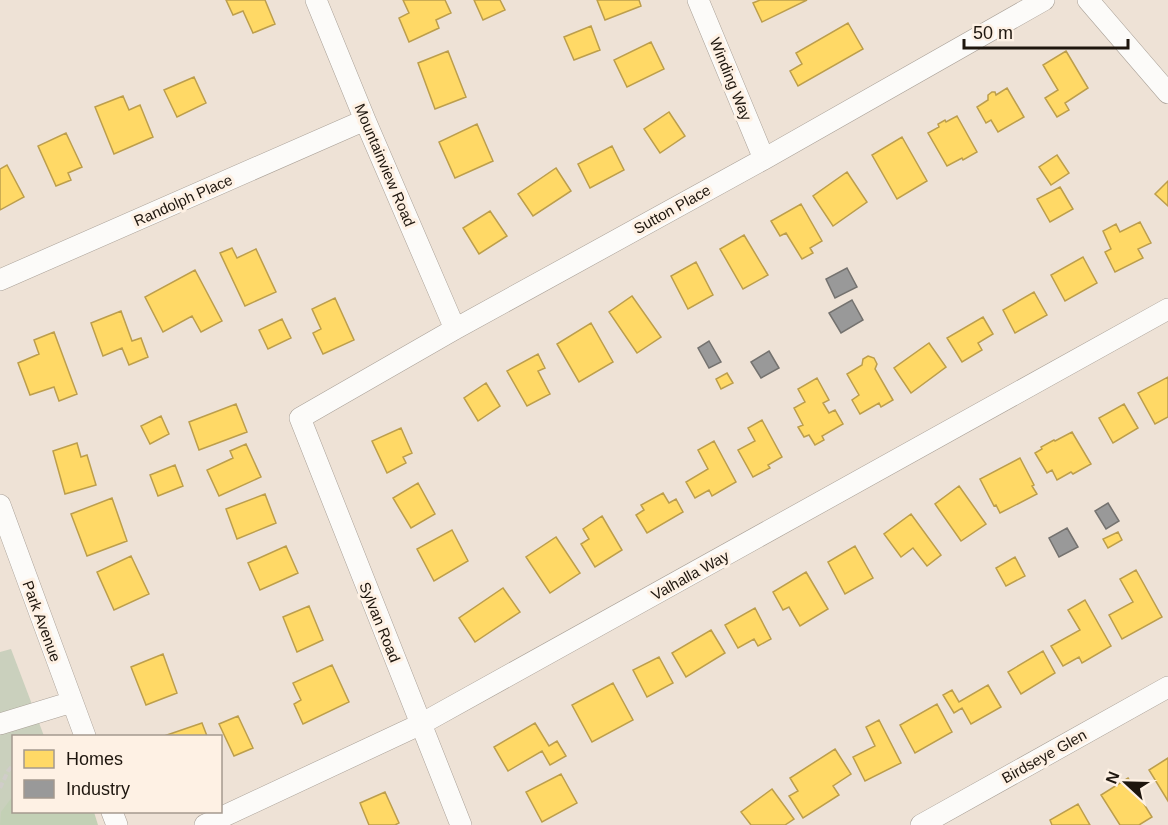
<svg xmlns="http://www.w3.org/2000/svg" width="1168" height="825" font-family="Arial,sans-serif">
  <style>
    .green { fill: #cad0bd }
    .forest { fill: #c3d0b5 }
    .homes { fill: #ffd966; stroke: #bc9e4c; stroke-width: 1.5 }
    .industry { fill: #999; stroke: #74726f; stroke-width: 1.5 }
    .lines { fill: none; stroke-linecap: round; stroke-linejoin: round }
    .street-casing { stroke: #a9a097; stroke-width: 22 }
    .path { stroke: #d0cdc9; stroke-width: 4; stroke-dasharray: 6 3; stroke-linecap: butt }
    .street { stroke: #fcfbf9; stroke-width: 21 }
    .labels { text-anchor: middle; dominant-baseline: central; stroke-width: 6; stroke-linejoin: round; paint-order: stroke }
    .street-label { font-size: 15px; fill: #1e160e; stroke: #fef1e4 }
  </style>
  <rect width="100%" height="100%" fill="#eee2d6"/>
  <path class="green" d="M11 649 44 736H14V812L0 825V652Z"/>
  <path class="forest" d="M13 796 14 812H94L98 825H0L1 812Z"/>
  <path class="homes" d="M226 0H265L275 24 253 33 243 11 233 15Z
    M403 0H445L451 13 436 20 439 28 409 42 399 18 409 13Z
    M474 0H500L505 10 483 20Z
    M597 0H639L641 6 605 20Z
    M760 0H807L762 22 753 3Z
    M848 23 863 49 798 86 790 71 802 64 796 53Z
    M591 26 600 50 574 60 564 37Z
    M651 42 664 69 627 87 614 60Z
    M448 51 466 97 435 109 418 63Z
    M1066 51 1088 88 1065 103 1069 110 1057 117 1045 98 1058 90 1043 65Z
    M194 77 206 103 177 117 164 90Z
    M1007 88 1024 117 998 132 991 120 986 123 977 107 988 100V95L992 92H995L996 95Z
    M123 96 129 110 140 105 153 137 114 154 95 107Z
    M669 112 685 136 660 153 644 129Z
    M957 116 977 152 963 160 962 158 947 166 928 133 939 127 938 124 945 120 946 122Z
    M477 124 493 161 455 178 439 142Z
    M66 133 82 167 68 173 71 180 56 186 38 146Z
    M902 137 927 181 897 199 872 155Z
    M612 146 624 170 590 188 578 164Z
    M1057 155 1069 173 1051 185 1039 167Z
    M7 165 24 197 0 210V169Z
    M556 168 571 191 533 216 518 194Z
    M847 172 867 202 833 226 813 196Z
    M1168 181V206L1155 194Z
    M1060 187 1073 209 1050 222 1037 199Z
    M801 204 822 241 810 248 813 253 802 259 786 233 780 236 771 221Z
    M490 211 507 236 479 254 463 228Z
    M1140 222 1151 243 1138 249 1143 258 1115 272 1105 252 1111 249 1103 231 1116 224 1120 232Z
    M744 235 768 275 743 289 720 249Z
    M232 248 237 258 256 249 276 292 245 306 220 253Z
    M1083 257 1097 283 1065 301 1051 275Z
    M696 262 713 295 688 309 671 276Z
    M195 270 222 321 201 332 192 316 163 332 145 297Z
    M1034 292 1047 315 1015 333 1003 310Z
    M632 296 661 337 637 353 609 312Z
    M335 298 354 340 323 354 313 333 321 329 312 309Z
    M121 311 132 341 141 338 148 357 129 365 122 348 103 356 91 323Z
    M983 317 993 334 978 343 982 350 962 362 947 338Z
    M282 319 291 338 268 349 259 330Z
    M591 323 613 362 579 382 557 344Z
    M54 332 77 394 59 401 54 387 30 395 18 363 39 354 34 340Z
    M929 343 946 367 911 393 894 368Z
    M538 354 545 368 538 371 550 394 527 406 507 371Z
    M868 356 874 358 877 364 875 369 893 400 881 407 879 403 860 414 852 400 859 395 847 374 862 365 863 359Z
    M727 373 733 383 721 389 716 379Z
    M1168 377V417L1155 424 1138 393Z
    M817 378 829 400 823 403 829 413 835 410 843 424 822 436 824 440 815 445 809 435 804 437 798 427 803 425 794 408 805 402 798 389Z
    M486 383 500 406 478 421 464 398Z
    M236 404 247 432 199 450 189 422Z
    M1124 404 1138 428 1113 443 1099 418Z
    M161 416 169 434 150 444 141 426Z
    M762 420 782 457 768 465 770 468 753 477 738 450 755 441 748 428Z
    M401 428 412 453 403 457 406 463 387 473 372 441Z
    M1072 432 1091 464 1073 474 1071 472 1057 480 1052 470 1047 473 1035 453 1042 449 1041 447 1054 440 1055 441Z
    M714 441 736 482 712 496 709 490 695 498 686 482 708 469 698 450Z
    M77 443 81 457 87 455 96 485 65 494 53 451Z
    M246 444 261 477 219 496 207 470 233 458 230 451Z
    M1020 458 1034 485 1032 486 1037 494 1000 513 996 505 994 506 980 479Z
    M175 465 183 486 158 496 150 475Z
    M418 483 435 514 411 528 393 498Z
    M959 486 986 524 961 541 935 504Z
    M663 493 669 503 676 499 683 512 647 533 636 515 644 510 641 505Z
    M265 494 276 523 237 539 226 509Z
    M112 498 127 541 87 556 71 514Z
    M911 514 941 555 927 566 913 548 901 557 884 534Z
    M602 516 622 550 595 567 581 544 589 539 583 529Z
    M452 530 468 561 434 581 417 549Z
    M1118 532 1122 540 1108 548 1103 539Z
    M556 537 580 573 550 593 526 557Z
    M286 546 298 573 260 590 248 563Z
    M855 546 873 578 845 594 828 562Z
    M131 556 149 594 114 610 97 572Z
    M1015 557 1025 576 1006 586 996 568Z
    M1136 570 1162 617 1122 639 1109 615 1133 602 1120 579Z
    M806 572 828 609 800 626 789 607 783 610 773 592Z
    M503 588 520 612 475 642 459 618Z
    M1085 600 1111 646 1082 663 1079 657 1063 666 1051 646 1080 630 1068 610Z
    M309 606 323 640 297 652 283 617Z
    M755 608 771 639 758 646 754 639 738 648 725 625Z
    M711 630 725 653 686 677 672 653Z
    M1043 651 1055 673 1021 694 1008 672Z
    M163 654 177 693 146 705 131 667Z
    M659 657 673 683 647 697 633 670Z
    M332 665 349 702 303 724 294 704 301 700 293 683Z
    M613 683 633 720 592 742 572 705Z
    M988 685 1001 707 971 724 962 708 954 713 943 695 952 690 959 702Z
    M937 704 952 732 915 753 900 725Z
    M238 716 253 748 234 756 219 724Z
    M879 720 901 763 865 781 853 757 875 746 866 727Z
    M202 723 207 736H164Z
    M535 723 549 746 557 741 566 756 550 765 542 751 508 771 494 747Z
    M835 749 851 774 833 786 839 795 803 818 789 796 798 791 790 778Z
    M1168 758V801L1149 770Z
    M561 774 577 803 542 822 526 792Z
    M1128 778 1152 817 1139 825H1120L1101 795Z
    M772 789 794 819 785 825H751L741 812Z
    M385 792 399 823 395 825H369L360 803Z
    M1078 804 1090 825H1052L1050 820Z"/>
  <path class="industry" d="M847 268 857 287 835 298 826 279Z
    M852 300 863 320 841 333 829 313Z
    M709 341 721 362 709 368 698 348Z
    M769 351 779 368 761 378 751 362Z
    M1108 503 1119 521 1106 529 1095 511Z
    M1067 528 1078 547 1059 557 1049 538Z"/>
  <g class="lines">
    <defs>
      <path id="street" d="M316 0 365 120 455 329
        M698 0 764 159
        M1088 0 1168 93
        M0 280 365 120
        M0 505 85 736
        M0 724 72 702
        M112 812 117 825
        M205 825 421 724 1168 309
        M461 825 300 418 455 329 764 159 1044 0
        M921 825 1168 687"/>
    </defs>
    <use href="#street" class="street-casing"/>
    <path class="path" d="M0 788 8 771 14 764"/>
    <use href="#street" class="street"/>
  </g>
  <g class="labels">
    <g class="street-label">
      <text transform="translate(731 79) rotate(68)">Winding Way</text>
      <text transform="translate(385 165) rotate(67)">Mountainview Road</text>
      <text transform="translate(183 200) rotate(-24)">Randolph Place</text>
      <text transform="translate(672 209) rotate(-29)">Sutton Place</text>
      <text transform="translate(690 575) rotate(-29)">Valhalla Way</text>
      <text transform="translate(42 621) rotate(70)">Park Avenue</text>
      <text transform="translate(380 622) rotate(68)">Sylvan Road</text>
      <text transform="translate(1044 756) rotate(-29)">Birdseye Glen</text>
    </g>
  </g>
  <rect x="12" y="735" width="210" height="78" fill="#fef1e4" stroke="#a4998e" stroke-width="1.5"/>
  <rect x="24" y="750" width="30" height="18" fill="#ffd966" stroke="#a4998e" stroke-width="1.5"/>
  <text x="66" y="765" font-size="18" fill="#1e160e">Homes</text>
  <rect x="24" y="780" width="30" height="18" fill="#999999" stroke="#a4998e" stroke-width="1.5"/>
  <text x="66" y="795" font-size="18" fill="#1e160e">Industry</text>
  <g transform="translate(1126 783) rotate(292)" stroke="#fef1e4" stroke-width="4.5" paint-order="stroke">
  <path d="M0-4.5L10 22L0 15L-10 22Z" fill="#1e160e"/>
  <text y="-9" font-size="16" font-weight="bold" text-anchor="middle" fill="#1e160e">N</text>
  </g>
  <path d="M964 39v9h164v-9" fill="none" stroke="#1e160e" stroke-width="3"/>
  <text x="973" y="39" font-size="18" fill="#1e160e" stroke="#fef1e4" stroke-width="4.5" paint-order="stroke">50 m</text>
</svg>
